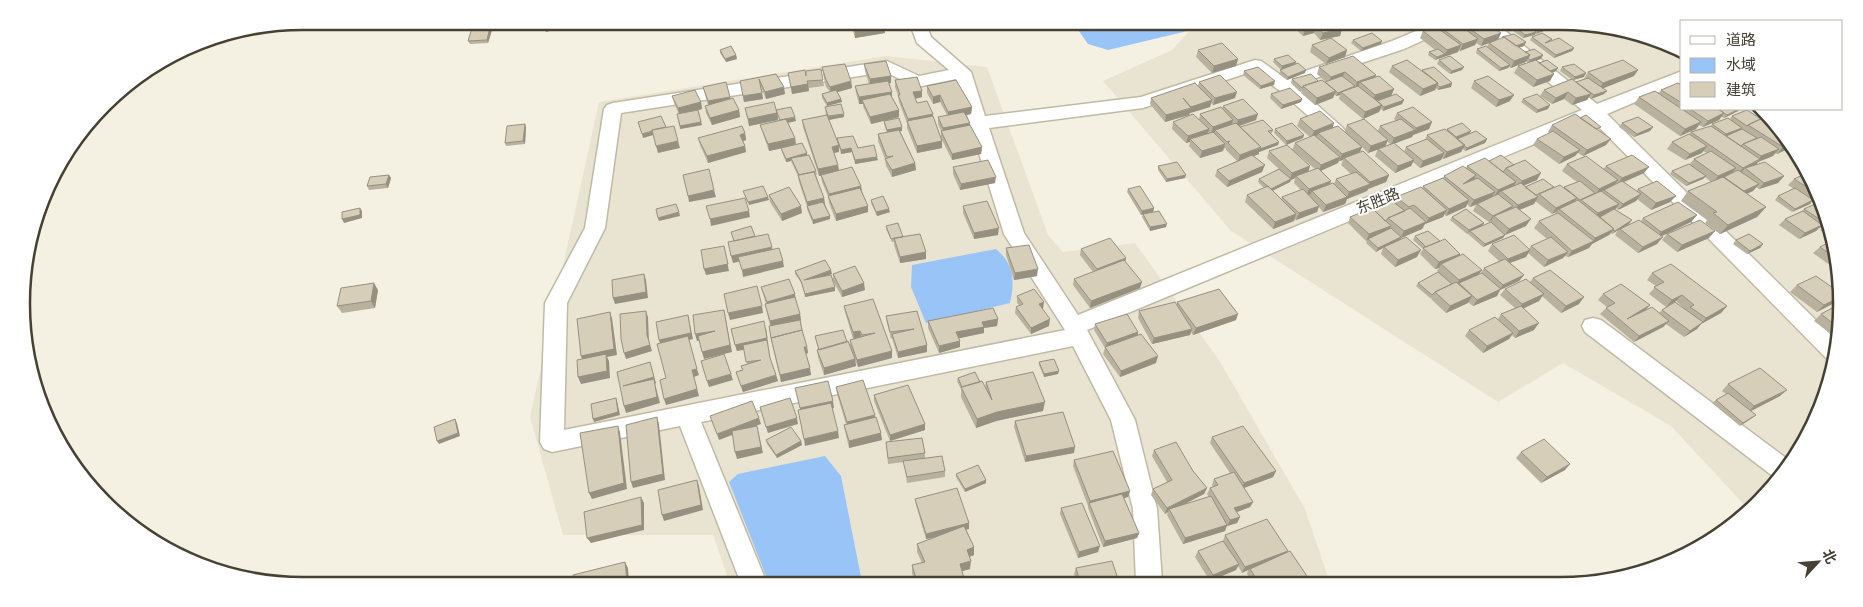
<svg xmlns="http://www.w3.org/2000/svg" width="1863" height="607" font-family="'Fira Sans Condensed','Noto Sans SC',sans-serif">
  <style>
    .residential { fill: #e8e4d1 }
    .water { fill: #99c4f7 }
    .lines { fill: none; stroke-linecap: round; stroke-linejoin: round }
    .street-casing { stroke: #c0baa5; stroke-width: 3 }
    .street { fill: #fff; fill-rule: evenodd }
    .wall { fill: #b8b19e; fill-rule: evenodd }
    .shaded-wall { fill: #969081 }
    .building { fill: #d6ceb8; stroke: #969081 }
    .labels { text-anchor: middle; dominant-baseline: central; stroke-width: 4; stroke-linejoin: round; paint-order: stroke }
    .street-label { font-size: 15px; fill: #464133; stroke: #fff }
    .rim { fill: none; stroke: #464133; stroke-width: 2.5 }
  </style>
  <rect width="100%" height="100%" fill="#f4f1e3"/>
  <path class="residential" d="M1195 25 1615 27 1682 55V109H1756L1794 147 1836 249V359L1804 444 1750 511 1671 426 1563 363 1498 402 1231 231 1103 81 1172 50Z
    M886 56 987 67 1048 235 1063 252 1135 243 1219 360 1305 509 1330 583 729 581 713 535H563L530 417 599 102Z"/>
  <path class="water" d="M1074 24 1203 25 1200 28 1108 50 1088 44Z
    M996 249C1014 264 1015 281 1010 303L926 323 911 287 912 265Z
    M825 456 841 476 862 582 768 581 729 482 738 474Z"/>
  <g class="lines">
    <defs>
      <path id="street" d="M910 24H926L931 37 971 72 985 116 1141 97 1255 60 1261 61 1285 78 1392 41 1428 26H1450L1448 29 1404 49 1298 84 1296 86 1343 128 1346 132 1343 136 1337 138 1331 136 1280 91 1253 71 1143 108 989 128 1024 233 1078 315 1582 110 1481 26H1499L1597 104 1682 71V82L1607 114 1836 340 1835 362 1828 360 1592 120 1087 330 1135 420 1157 509 1162 582H1136L1133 509 1111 420 1073 346 701 422 766 581H740L680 426 552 452 544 449 540 442 545 303 585 228 604 109 607 105 613 103 887 61 919 76 949 70 917 43ZM885 72 917 87 956 79 1004 234 1065 330 564 430 567 303 605 228 621 113Z
        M1593 318 1601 320 1790 461 1776 478 1774 477 1585 332 1582 326 1585 320Z"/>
    </defs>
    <use href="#street" class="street-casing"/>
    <use href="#street" class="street"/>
  </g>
  <path class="wall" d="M851 24H884L885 26V33L855 38Z
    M1291 25 1339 26 1342 29 1340 36 1320 40 1314 33 1303 36Z
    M1444 26H1499L1494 28 1498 40 1524 46 1519 48 1525 52 1543 55 1541 59 1536 60 1556 71 1553 73 1550 81 1533 87 1514 73 1518 66 1528 63 1526 61 1511 68 1509 67 1508 68 1499 71 1476 53 1477 49 1487 47 1489 43 1495 41 1481 46 1476 43 1475 45 1460 51 1459 50 1458 52 1435 60 1428 55 1429 52 1435 50 1420 38 1423 31 1439 29 1440 27Z
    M1509 26H1557L1523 38 1508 27Z
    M490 27 492 30 488 43 470 44 468 41Z
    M1532 37 1552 39 1551 41 1574 48 1572 51 1554 58 1530 40Z
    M1353 40 1381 44 1361 51 1351 43Z
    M1312 45 1345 57 1326 64 1310 52Z
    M720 50 736 55 737 59 726 62 720 53Z
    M1198 50 1238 59 1236 66 1212 73 1196 57Z
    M1274 59 1295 64 1305 73 1287 80 1279 74 1281 70 1273 62Z
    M1439 60 1462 70 1450 74 1437 64Z
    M864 64 891 83H889L892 97 899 110V117L871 124 863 106V104H859L856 93 855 86 869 84 865 71Z
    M1392 66 1422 71 1452 83 1451 87 1438 90 1436 88 1435 90 1420 96 1389 72Z
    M822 67 851 81 852 88 837 92 841 99 842 102 827 106 822 98V94L830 92 826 87 823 74Z
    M1319 67 1375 77 1394 89 1391 96 1376 101H1377L1404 100 1402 104 1383 111 1381 109 1379 112 1363 119 1339 99 1340 95 1336 96 1334 94 1333 98 1315 105 1301 93 1302 91 1300 92 1291 83 1292 79 1326 82 1317 74Z
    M1562 67 1584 77 1573 80 1576 82 1584 79 1588 72 1634 76 1603 88 1604 94 1591 99 1589 97 1587 100 1572 105 1564 99 1552 104 1540 96 1544 90 1571 79 1560 71Z
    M1244 71 1274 85 1260 89 1243 75Z
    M788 73 823 80 824 86 809 88V91L792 94Z
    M776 74 785 94 766 99 761 87 763 99 744 102 740 81Z
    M895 80 922 97 915 99 917 103 933 114V117L941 137V131L938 124V117L947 115 940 102 933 104 927 93V86L972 107 971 114 966 115 969 125 982 147 981 154 952 160 941 138 942 141V148L917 153 907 128V123L899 102 898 95 895 87Z
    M1474 81 1510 101 1496 107 1471 88Z
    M1199 82 1235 98 1213 105 1211 103 1210 107 1190 113 1189 115 1165 122 1150 104 1151 98 1198 86Z
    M1682 84V109H1740L1738 111 1724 118 1721 117 1719 120 1703 127 1699 125 1696 129 1680 136 1634 104 1639 97 1659 94 1661 90Z
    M703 87 731 99 739 110 740 117 712 125 706 113 705 106 708 105Z
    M1271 94 1302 99 1301 102 1281 109 1270 98Z
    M672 96 701 102 702 109 698 110 702 125 680 129 677 114H679L674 103Z
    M1523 99 1548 109 1536 113 1521 102Z
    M1223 106 1256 120 1239 126 1240 128 1273 130 1272 133 1271 134 1278 145 1259 152V154L1254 156 1262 172 1227 187 1215 176 1217 170 1237 161 1226 150V148L1225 149 1224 148 1223 151 1200 158 1189 146 1190 142 1186 143 1172 129 1173 122 1199 120 1200 114 1222 109Z
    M825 107 844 117 829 120 837 141 858 148 878 160 855 164 852 152 841 154 839 147V152L834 153 838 165 839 170 861 186 862 192 868 212 836 221 829 203 828 196 822 182 821 176H819L803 127 802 120 826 115Z
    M745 108 776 110 796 121 788 123 795 138 796 145 769 151 762 131 760 125 779 120 778 116V120L749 126Z
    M1397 113 1432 122 1429 129 1413 135 1412 137 1394 143 1404 152 1406 147 1425 140 1427 135 1447 130 1471 131 1469 134 1487 139 1485 143 1465 151 1463 149 1461 152 1443 159 1442 158 1441 160 1420 168 1413 162 1411 166 1395 173 1375 156 1378 149 1382 148 1368 153 1362 147 1360 152 1389 175 1386 182 1368 189 1367 191 1347 199 1345 204 1323 212 1319 207 1317 212 1296 220 1295 219 1294 221 1273 229 1245 202 1247 195 1264 188 1258 182 1259 179 1279 169 1267 158 1269 151 1292 150 1295 143 1310 137 1297 126 1300 119 1345 131 1347 125 1378 131 1380 126 1396 121 1394 119ZM1387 141 1390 144 1385 146ZM1295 152 1315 169 1308 172ZM1343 160 1341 165 1351 174 1336 179 1334 184 1330 185 1331 181 1321 171 1338 163 1339 161ZM1295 178 1294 183 1301 190 1282 197 1281 199 1272 191 1290 182 1291 180Z
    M1732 116 1761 119 1794 146 1777 154 1775 153 1773 156 1758 162 1756 165 1784 176 1778 183 1759 189 1756 187 1753 191 1747 194 1766 207 1757 217 1720 234 1705 223 1707 220 1681 201 1688 191 1711 182 1705 177 1703 179 1686 186 1670 174 1672 171 1690 164 1694 159 1707 153 1703 151 1702 153 1685 160 1667 149 1672 142 1689 134 1691 132 1711 126 1712 124 1730 119Z
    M884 121 902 131H900L915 163 916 170 892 177 886 166 885 159 878 141V134L887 133 884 124Z
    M1622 123 1653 127 1650 131 1634 137 1619 127Z
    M525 124 526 128 525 144 506 146 505 143Z
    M1552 125 1599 131 1606 145 1583 156 1578 153 1575 156 1559 164 1533 145 1537 139 1550 133 1548 132Z
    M1275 129 1304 135 1303 138 1286 145 1274 133Z
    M745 133 746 140 743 141 745 146 746 152 708 163 700 145 698 138Z
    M781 148 807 153V155L816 171 817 175H816L824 198 825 204 830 216V219L813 224 807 209V206L799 182 798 176 791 161 786 162 782 152Z
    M1489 161 1514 165 1537 180 1524 185 1525 187 1563 188 1577 182 1562 171 1567 164 1603 169 1606 166 1644 173 1624 182 1636 191 1638 189 1670 202 1651 210 1637 199 1636 201 1618 210 1616 208 1615 209 1629 224 1625 226 1641 221 1643 218 1697 215 1691 222 1661 236 1657 244 1638 253 1615 235 1618 230 1612 234 1611 233 1609 235 1592 244 1589 248 1568 257 1565 256 1563 258 1544 267 1528 253 1526 257 1510 263 1524 275 1519 281 1500 290 1497 296 1473 306 1468 302V303L1446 313 1431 299 1432 298H1430L1416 286 1418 283 1444 278 1437 271 1439 268 1435 269 1420 254 1423 249 1413 240 1415 236 1440 241 1460 254 1459 256 1479 274 1481 273 1484 268 1499 261 1488 251 1492 244 1529 249 1531 246 1547 239 1534 228 1539 221 1555 214 1556 212 1552 214 1535 201 1534 204 1519 210 1526 226 1505 235 1503 238 1483 247 1468 234 1469 233 1467 234 1450 220 1452 217 1484 223 1482 226 1491 222V221L1489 222 1473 211 1476 205 1470 207 1467 204 1466 207 1446 216 1444 214 1443 217 1425 224 1422 229 1401 238 1400 240 1417 257 1395 267 1381 254 1383 248 1376 252 1366 243 1367 241H1366L1348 223 1350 217 1394 202 1396 197 1422 188 1423 186 1443 178 1444 176 1466 168 1467 166Z
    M1158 166 1185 178 1166 182 1158 170Z
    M953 167 995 183 960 190 953 174Z
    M1804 170 1816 200 1812 201 1810 204 1792 212 1775 200 1778 196 1794 189 1788 185 1794 179 1803 175 1800 173Z
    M389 175 391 178 388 188 369 190 367 186Z
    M1128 189 1154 208 1153 212 1166 227 1150 231 1142 217 1143 214 1141 215 1127 192Z
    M769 195 802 213 782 221 770 202Z
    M871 200 890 212 877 216 871 203Z
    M1817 203 1832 239 1820 230 1824 226 1819 228 1816 231 1799 239 1779 225 1785 219 1802 211 1804 209Z
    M963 206 998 235 974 239 963 213Z
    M886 226 926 252V259L900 263 894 245V242H892L886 229Z
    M1667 234 1709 238 1677 252 1662 240Z
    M1736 240 1763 244 1760 248 1747 254 1733 244Z
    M1820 247 1836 249V267L1834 268 1813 253Z
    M1006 248 1037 276 1014 280 1006 255Z
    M1081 249 1125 261 1140 288 1090 308 1073 285 1074 279 1093 272 1080 255Z
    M795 271 832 274 824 276 835 287V291L805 297 802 284 795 274Z
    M1652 273 1727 306 1721 313 1701 324 1697 329 1684 337 1666 324 1663 327 1634 342 1600 314 1607 307 1598 300 1603 294 1646 310 1659 313 1662 310 1687 311 1676 301 1666 307 1649 294 1656 286 1647 280Z
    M833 274 865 290 842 297 833 281Z
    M1533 278 1579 304 1561 313 1542 296 1539 301 1523 308 1534 330 1515 338 1512 335 1509 339 1483 353 1465 336 1469 330 1498 319 1501 314 1515 308 1500 295 1505 289 1530 282Z
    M1797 285 1836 290V302L1817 312 1790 292Z
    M761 287 796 301 800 314 802 330 807 347 808 353 806 354 811 375 781 382 772 344 770 326 765 304H766L763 294Z
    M378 290 375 308 342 313 337 306Z
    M1017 296 1043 309H1042L1049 326 1031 334 1015 313 1016 307 1019 305 1017 303Z
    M1177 302 1236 320 1193 335 1191 332 1190 335 1152 344 1138 318 1139 311 1177 304Z
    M844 306 892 358 858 367 855 360 856 366 824 375 818 357 817 350H819L815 336 847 342 850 346V340L853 339 845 312Z
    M1836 306V338L1814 321 1821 314Z
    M917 311 927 352 898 358 892 338 891 339 887 323 886 316Z
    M998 319 997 326 984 328V333L958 338 960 347 939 353 928 328V321Z
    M1095 324 1138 332V335L1156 363 1120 377 1103 354 1105 348 1094 330Z
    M731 329 770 359 776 375 778 381 743 392 736 372 742 370 741 366 747 364 744 350 737 351Z
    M1039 362 1058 374 1044 377 1039 365Z
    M958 378 980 382 985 387 986 382 1043 411 996 421 976 428 961 397V389L957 381Z
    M1728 384 1780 396 1751 411 1756 415 1752 418 1740 426 1712 403 1716 400 1726 394 1722 391Z
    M836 387 875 417 882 440 849 448 845 431 844 425 846 424 837 394Z
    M874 395 925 424V430L890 441 874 401Z
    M1015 421 1074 453 1025 462 1014 427Z
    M1212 437 1276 471 1273 477 1244 488 1253 502 1250 507 1237 512 1240 517 1237 523 1227 526 1225 531 1183 544 1167 515 1168 512 1165 514 1151 495 1153 489 1167 482 1152 456 1154 450 1193 471 1207 488 1204 494 1184 504 1209 497 1207 494 1210 488 1213 487 1212 485 1214 479 1230 473 1210 443Z
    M766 440 801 441 802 445 777 458 767 444Z
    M886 442 925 453V458L945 471V477L907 483 904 462 888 464Z
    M1521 452 1565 470 1541 483 1516 458Z
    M1796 454 1788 464 1786 462 1793 456Z
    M1074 460 1130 491 1128 497 1124 498 1139 533 1137 538 1103 547 1088 508V506L1073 466Z
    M956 474 986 480V483L965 492 956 477Z
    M915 499 969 529H966L974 547V555L969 557 970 569 962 571 965 582H915L912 573V565L922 563 917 552V544L932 538 926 539 916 505Z
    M1061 508 1098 552 1078 558 1060 514Z
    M1225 535 1288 551 1287 553 1311 583H1252L1247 574 1248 570 1242 573 1238 566 1236 570 1210 581 1195 557 1198 551 1223 541Z
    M1076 568 1119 582H1077L1074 574Z"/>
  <path class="shaded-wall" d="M552 22 554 30 546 32 544 29Z
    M885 26V33L855 38V31Z
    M1316 26 1314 33 1303 36 1305 29Z
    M1542 26H1557L1536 34 1540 27Z
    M490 27 492 30 488 43 487 40Z
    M1342 29 1340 36 1320 40 1323 33Z
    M1536 32 1535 35 1523 38 1525 35Z
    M1501 33 1498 40 1481 46 1484 39Z
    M1478 39 1475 45 1460 51 1463 44Z
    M1382 41 1381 44 1361 51 1363 48Z
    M1526 42 1524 46 1512 50 1514 46Z
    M1461 45 1458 52 1435 60 1437 57 1445 54 1447 50Z
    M1574 48 1572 51 1554 58 1556 55Z
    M1347 50 1345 57 1326 64 1329 58Z
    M736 55 737 59 726 62 725 59Z
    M1530 55 1526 62 1511 68 1514 61Z
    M1543 55 1541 59 1529 63 1530 60Z
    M1238 59 1236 66 1212 73 1214 66Z
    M1296 62 1295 66 1281 70 1282 66Z
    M1510 65 1508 68 1499 71 1501 68Z
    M1464 67 1462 70 1450 74 1452 71Z
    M1558 68 1556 71 1545 75 1547 72Z
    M1306 70 1305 73 1287 80 1288 77Z
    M1638 70 1634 76 1599 90 1603 83Z
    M1345 72 1342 78 1328 84 1331 77Z
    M1586 73 1584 77 1573 80 1575 77Z
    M1554 74 1550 81 1533 87 1537 80Z
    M1376 75 1374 82H1360L1358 87 1355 89 1357 82Z
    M891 76V83L870 86V79Z
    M851 81 852 88 831 94 830 87Z
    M1275 81 1274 85 1260 89 1261 86Z
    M1438 83 1435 90 1420 96 1423 89Z
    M1452 83 1451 87 1438 90 1440 87Z
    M808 84 809 91 792 94 791 87Z
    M1355 86 1341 92 1340 95 1336 96 1338 93Z
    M784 87 785 94 766 99 765 92Z
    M1394 89 1391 96 1372 102 1375 95Z
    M922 91V97L913 99V92Z
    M1336 91 1333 98 1315 105 1317 98Z
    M1607 91 1604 94 1591 99 1594 95Z
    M892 92V99L862 100 863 104H859V97Z
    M1237 92 1235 98 1213 105 1215 98Z
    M1568 92 1564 99 1552 104 1556 98Z
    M762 93 763 99 744 102 743 96Z
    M1591 94 1587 100 1572 105 1576 98Z
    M940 95V102L933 104V97Z
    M1514 95 1510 101 1496 107 1499 100Z
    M730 97 732 104 709 108 708 101Z
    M841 99 842 102 827 106V103Z
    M1302 99 1301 102 1281 109 1283 105Z
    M1212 100 1210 107 1190 113 1189 115 1165 122 1166 115 1191 109V107Z
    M1404 100 1402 104 1383 111 1384 107Z
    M701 102 702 109 679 115 678 108Z
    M1382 105 1379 112 1363 119 1365 112Z
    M1550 105 1548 109 1536 113 1538 110Z
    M972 107 971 114 948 119V112Z
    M1739 109H1740L1738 111 1724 118 1727 115Z
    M739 110 740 117 712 125 710 118Z
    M899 110V117L871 124 870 117Z
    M777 113 778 120 749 126 748 119Z
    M1724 113 1719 120 1703 127 1708 121Z
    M844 114V117L828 120V117Z
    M933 114V121L908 124V119Z
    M1258 114 1256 120 1236 127 1238 120Z
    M795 117 796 121 781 124 780 121Z
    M1233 120 1231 127 1215 130V132L1211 134 1213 127Z
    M701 122 702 125 680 129V126Z
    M1432 122 1429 129 1413 135 1412 137 1391 145 1394 138 1415 130 1416 128Z
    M1701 122 1696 129 1680 136 1685 129Z
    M970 123 969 130 943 135V128Z
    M1334 123 1332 130 1318 133V135L1311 138 1314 131Z
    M525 124 526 128 525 144 523 141Z
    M902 127V131L887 133V130Z
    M1653 127 1650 131 1634 137 1637 134Z
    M666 128 667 131 643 138 642 134Z
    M1742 128 1739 131 1723 137 1726 134Z
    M1209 129 1207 136 1190 139V142L1186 143 1188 136Z
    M1471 131 1469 134 1454 140 1456 137Z
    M745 133 746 140 741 142 740 135Z
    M1304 135 1303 138 1286 145 1287 141Z
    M795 138 796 145 769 151 768 144Z
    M1487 139 1485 143 1465 151 1467 148Z
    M1611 139 1606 145 1583 156 1587 150Z
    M1388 140 1385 147 1368 153 1371 146Z
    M678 141 680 148 658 153 656 146Z
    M942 141V148L917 153V146Z
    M1279 142 1278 145 1259 152V154L1238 162 1240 155Z
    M1791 143 1794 146 1777 154 1783 147Z
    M1225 144 1223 151 1200 158 1202 151Z
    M839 145V152L832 153V147Z
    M1465 145 1461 152 1443 159 1447 152Z
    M745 146 746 152 708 163 707 156Z
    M1707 146 1702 153 1685 160 1690 154Z
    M982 147 981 154 952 160V154Z
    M1362 147 1359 154 1344 158 1343 160 1339 161 1342 154Z
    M851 148 852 152 841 154V150Z
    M1779 149 1773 156 1758 162 1755 166 1745 168 1742 172 1737 174 1743 168 1758 161 1761 156Z
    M1580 150 1575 156 1559 164 1564 157Z
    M807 153V157L791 158V161L786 162V159Z
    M1444 153 1441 160 1420 168 1423 161Z
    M877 157 878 160 855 164V160Z
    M1340 157 1338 163 1318 172 1321 165Z
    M1414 160 1411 166 1395 173 1398 166Z
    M915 163 916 170 892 177V170Z
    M838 165 839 172 819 176 818 169Z
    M1265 165 1262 172 1227 187 1229 181Z
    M1310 166 1308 173 1296 176 1295 178 1291 180 1290 182 1270 192 1271 189 1290 179 1292 173Z
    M1649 167 1644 173 1617 185 1622 178Z
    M1736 168 1730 175 1713 183 1718 176Z
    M1541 173 1537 180 1518 188 1522 181Z
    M389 175 391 178 388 188 386 184Z
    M1186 175 1185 178 1166 182 1167 179Z
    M1389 175 1386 182 1368 189 1367 191 1347 199 1345 204 1323 212 1326 205 1347 197 1349 192 1369 185 1370 182Z
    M1476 175 1473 182 1463 184Z
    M1706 176 1703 179 1686 186 1689 183Z
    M1784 176 1778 183 1759 189 1764 183Z
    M996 177 995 183 960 190 961 184Z
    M1618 180 1613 187 1604 190 1595 196 1599 189Z
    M1331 181 1328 188 1312 191 1311 194 1306 196 1309 189Z
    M1516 182 1512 189 1501 191 1498 195 1494 197 1498 190Z
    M1759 184 1753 191 1736 198 1742 192Z
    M861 186 862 192 830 201 829 194Z
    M714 190 716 197 689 202 688 196Z
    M1495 192 1491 198 1470 207 1474 200Z
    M1641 194 1636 201 1618 210 1623 204Z
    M1676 196 1670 202 1651 210 1656 203Z
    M768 197 769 200 749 205 748 202Z
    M1538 197 1534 204 1514 212 1518 205Z
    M824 198 825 205 808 209 807 202Z
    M1577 198 1573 205 1559 209 1556 212 1552 214 1556 208Z
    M1469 200 1466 207 1446 216 1449 209Z
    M1813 200 1810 204 1792 212 1795 209Z
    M1619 204 1614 211 1593 220 1598 213Z
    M801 206 802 213 782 221 781 214Z
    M868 206V212L836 221V214Z
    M1319 206 1317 212 1296 220 1299 213Z
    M1513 206 1509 213 1494 216 1491 221 1489 222 1493 216Z
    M1766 207 1757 217 1720 234 1728 225Z
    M360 208 362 211V218L344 223 342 219Z
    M1154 208 1153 212 1141 215 1142 211Z
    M889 209 890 212 877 216 876 212Z
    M1447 210 1443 217 1425 224 1429 218Z
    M749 211 750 217 711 226 710 219Z
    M679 212 680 216 659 221 658 218Z
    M1296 214 1294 221 1273 229 1275 222Z
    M1697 215 1691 222 1656 239 1661 232Z
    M830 216V219L813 224V220Z
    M1531 219 1526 226 1505 235 1503 238 1483 247 1485 244 1505 235 1509 229Z
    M1632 220 1629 224 1620 229 1612 234 1615 231Z
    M1426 222 1422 229 1401 238 1400 240 1384 247 1383 248 1376 252 1378 248 1401 237 1404 231Z
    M1824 222H1825L1826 224 1824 226 1819 228 1816 231 1799 239 1805 233 1821 225Z
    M1484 223 1482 226 1470 231 1467 234 1469 230Z
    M1167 224 1166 227 1150 231V227Z
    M1391 226 1387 232 1368 239 1366 241 1369 234Z
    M999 228 998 235 974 239V233Z
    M1614 229 1609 235 1592 244 1589 248 1568 257 1572 251 1592 242 1595 238Z
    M1715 231 1709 238 1677 252 1682 245Z
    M1663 237 1657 244 1638 253 1643 247Z
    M1763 244 1760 248 1747 254 1750 251Z
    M724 246 729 271 706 275 704 269Z
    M772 247 773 254 733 263 731 256Z
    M1421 250 1417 257 1395 267 1398 260Z
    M1530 250 1526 257 1504 265 1508 259Z
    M926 252V259L900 263V257Z
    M1568 252 1563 258 1544 267 1548 260Z
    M1460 254 1456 260 1441 264 1439 268 1435 269 1439 262Z
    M1126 258 1125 265 1095 276 1097 269Z
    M783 261 784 267 743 277 742 270Z
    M1038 269 1037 276 1014 280 1015 273Z
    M831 270 832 274 805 284 804 280Z
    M1482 270 1477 277 1459 283 1457 286 1455 287 1459 280Z
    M644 274 646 280 648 298 615 304 613 298Z
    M1524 275 1519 281 1500 290 1497 296 1473 306 1477 300 1499 290 1503 285Z
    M1142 282 1140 288 1090 308 1091 301Z
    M374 283 378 290 375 308 371 301Z
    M864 283 865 290 842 297V291Z
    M835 287V291L805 297V294Z
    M795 294 796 301 768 309 767 302Z
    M1544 294 1539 301 1518 311 1522 304Z
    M1682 295 1676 301 1666 307 1672 300Z
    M1472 296 1468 303 1446 313 1450 306Z
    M1584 297 1579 304 1561 313 1566 306Z
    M1836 299V302L1817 312 1824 305Z
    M1044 302 1043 309 1038 311 1039 304Z
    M1650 305 1644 312 1627 319Z
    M762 306 763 313 730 320 728 313Z
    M1727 306 1721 313 1701 324 1697 329 1684 337 1690 331 1702 323 1706 318Z
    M724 310 732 352 704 359 702 352Z
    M646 311 648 317 649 341 652 351 626 359 624 353 647 335Z
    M610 312 612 318 617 355 607 357 609 361 610 378 581 384 578 377 583 363 581 356Z
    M800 314 801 320 771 327 770 321Z
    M1238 314 1236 320 1193 335 1196 328Z
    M688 315 693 339 661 347 659 340Z
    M998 319 997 326 984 328V333L956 339V332L982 322Z
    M1050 319 1049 326 1031 334V328Z
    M1669 321 1663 327 1634 342 1639 336Z
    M1539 323 1534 330 1515 338 1519 331Z
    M766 328 771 364 768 344 737 351 735 345Z
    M1192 329 1190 335 1152 344 1154 338Z
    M715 331 717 338 697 341 695 334Z
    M860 331 861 337 854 339 853 332Z
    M1138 332 1137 339 1105 349 1107 343Z
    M1513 333 1509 339 1483 353 1487 346Z
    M960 341V347L939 353V346Z
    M927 345V352L898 358V352Z
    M804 347H807L808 353 805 354Z
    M892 351V358L858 367 857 360Z
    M1158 356 1156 363 1120 377 1121 371Z
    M855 359 856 366 824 375V368Z
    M650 362 656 383 655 384 660 403 626 413 624 406 626 392Z
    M810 368 811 375 781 382 780 375Z
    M697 369 699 375 694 377 699 396 666 405 664 399 692 370Z
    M1059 371 1058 374 1044 377V374Z
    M731 374 733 380 709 387 707 381Z
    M776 375 778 381 743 392 741 386Z
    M1787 390 1780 396 1747 413 1754 406Z
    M616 398 617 401 620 415 594 422 593 419Z
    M833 401 834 408 801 415 800 408Z
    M1045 402 1043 411 996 421 976 428 977 419 997 412Z
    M875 415V421L848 428 847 422Z
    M1756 415 1752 418 1740 426 1743 423Z
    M657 417 659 424 665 480 633 488 631 482Z
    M759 418 761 424 719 440 717 434Z
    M797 418 798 424 768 433 766 427Z
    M455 419 457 423 460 436 439 444 437 441Z
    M925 424V430L890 441V435Z
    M618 426 620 432 627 489 592 499 589 493Z
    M757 426 763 453 737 459 735 452Z
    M838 431 839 438 805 446 804 439Z
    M881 433 882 440 849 448V441Z
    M801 441 802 445 777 458 776 455Z
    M1075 447 1074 453 1025 462 1026 456Z
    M1570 464 1565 470 1541 483 1547 477Z
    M1276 471 1273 477 1241 489 1244 483Z
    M697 480 699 486 703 510 664 521 662 515Z
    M986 480V483L965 492V489Z
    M1207 488 1204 494 1171 511 1169 509 1168 512 1165 514 1167 508Z
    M1130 491 1128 497 1091 506 1089 503 1090 501Z
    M641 497 644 503V530L591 543 587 538Z
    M1253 502 1250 507 1232 514 1234 508Z
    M1240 517 1237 523 1227 526 1230 520Z
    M969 523V529L926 539V534Z
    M1227 525 1225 531 1183 544 1185 538Z
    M1139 533 1137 538 1103 547 1105 541Z
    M1100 546 1098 552 1078 558 1079 552Z
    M974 547V555L967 558V550Z
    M1288 551 1284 557 1250 569 1242 573 1245 567Z
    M971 561 970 569 959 572 960 564Z
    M625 562 628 568 629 581H627Z
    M1239 564 1236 570 1210 581 1213 575Z"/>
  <path class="building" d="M543 22H552L553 27 544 29Z
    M853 24H884L885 26 855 31Z
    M1301 25 1339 26 1342 29 1323 33 1316 26 1305 29Z
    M1444 26H1461L1478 39 1463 44 1440 27Z
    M1466 26H1491L1501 33 1484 39Z
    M1514 26H1529L1536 32 1525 35Z
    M490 27 487 40 468 41 472 28Z
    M1436 27 1461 45 1447 50 1423 31Z
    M1372 33 1382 41 1363 48 1353 40Z
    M1542 33 1552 39 1545 43 1559 38 1574 48 1556 55 1532 37Z
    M1514 34 1526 42 1516 46 1504 37H1502Z
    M1504 37 1530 55 1514 61 1489 43Z
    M1331 38 1347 50 1329 58 1312 45Z
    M1222 43 1238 59 1214 66 1198 50Z
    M731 46 736 55 725 59 720 50Z
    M1486 46 1510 65 1501 68 1477 49Z
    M1438 49 1445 54 1437 57 1429 52Z
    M1534 49 1543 55 1530 60 1528 58 1530 55 1525 52Z
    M1288 55 1296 62 1282 66 1274 59Z
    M1353 56 1376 75 1357 82 1345 72 1331 77 1319 67Z
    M1450 56 1464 67 1452 71 1439 60Z
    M1407 60 1438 83 1423 89 1392 66Z
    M1536 60 1554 74 1537 80 1518 66Z
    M1547 60 1558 68 1550 71 1539 63Z
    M1623 60 1638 70 1603 83 1588 72Z
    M886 61 891 76 870 79 864 64Z
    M1298 63 1306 70 1288 77 1280 70Z
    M845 64 851 81 830 87 826 80 822 67Z
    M1574 64 1586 73 1575 77 1562 67Z
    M1258 67 1275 81 1261 86 1244 71Z
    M1434 67 1452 83 1440 87 1437 85 1438 83 1422 70Z
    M821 69 823 80 807 81 808 84 791 87 788 73 805 70 806 76V71Z
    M776 74 784 87 765 92 759 79 762 93 743 96 740 81Z
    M1311 74 1318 81 1303 86V88H1302L1292 79Z
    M1220 75 1237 92 1215 98 1199 82Z
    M1342 76 1355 86 1338 93 1325 82Z
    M1379 76 1394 89 1375 95 1360 82Z
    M1488 76 1514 95 1499 100 1474 81Z
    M917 77 922 91 913 92 917 103 927 101 933 114 908 119 898 95H900L895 80Z
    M1588 78 1607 91 1594 95 1576 82Z
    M1572 79 1591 94 1576 98 1568 92 1556 98 1544 90Z
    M956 80 972 107 948 112 940 95 933 97 927 86Z
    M1322 80 1336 91 1317 98 1303 86Z
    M888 81 892 92 859 97 855 86Z
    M726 82 730 97 708 101 703 87Z
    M1195 83 1212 100 1191 107 1183 98 1191 108 1166 115 1151 98Z
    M1678 83 1682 86V103L1661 90Z
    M1358 86 1382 105 1365 112 1341 92Z
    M1290 88 1302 99 1283 105 1271 94Z
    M695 90 701 102 678 108 672 96Z
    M836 90 841 99 827 103 822 94Z
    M1655 91 1701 122 1685 129 1639 97Z
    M890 94 899 110 870 117 862 100Z
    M1396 94 1404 100 1384 107 1377 101Z
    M1537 94 1550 105 1538 110 1523 99Z
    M733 98 739 110 710 118 705 106Z
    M1243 99 1258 114 1238 120 1223 106Z
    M774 102 777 113 748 119 745 108Z
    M841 104 844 114 828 116 825 107Z
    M791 107 795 117 780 120 776 110Z
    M1221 107 1233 120 1213 127 1200 114Z
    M1413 107 1432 122 1416 128 1397 113Z
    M1690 109H1718L1724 113 1708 121Z
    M1718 109H1739L1727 115Z
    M698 110 701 122 680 126 677 114Z
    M1747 110 1761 119 1748 125 1747 126 1732 116Z
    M1320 111 1334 123 1314 131 1300 119Z
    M964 112 970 123 943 128 938 117Z
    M1193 114 1209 129 1188 136 1173 122Z
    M1575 114 1611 139 1587 150 1552 125Z
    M827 115 839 145 832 147 838 165 818 169 802 120Z
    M1586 115 1601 127 1596 129 1580 118Z
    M661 116 666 127 652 130V131L642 134 638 122Z
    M933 116 942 141 917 146 907 121Z
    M1638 117 1653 127 1637 134 1622 123Z
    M1764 117 1766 118 1791 143 1783 147 1748 125Z
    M899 118 902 127 887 130 884 121Z
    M1728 118 1742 128 1726 134 1712 124Z
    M786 119 795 138 768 144 760 125Z
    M1364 119 1388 140 1371 146 1347 125Z
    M1401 119 1415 130 1394 138 1380 126Z
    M1263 120 1273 130 1268 131 1279 142 1260 149 1261 147 1240 127Z
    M1236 123 1261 147 1240 155 1228 143 1230 141 1227 142 1215 130Z
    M1292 123 1304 135 1287 141 1275 129Z
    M1462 123 1471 131 1456 137 1447 129Z
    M525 124 523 141 505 143 507 126Z
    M970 125 982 147 952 154 941 131Z
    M674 126 678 141 656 146 652 130Z
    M742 126 745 133 740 135 745 146 707 156 698 138Z
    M1338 126 1362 147 1342 154 1318 133Z
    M1711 126 1760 159 1743 168 1691 132Z
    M1445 129 1465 145 1447 152 1427 135Z
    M1742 129 1757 138 1743 144 1741 146 1726 136Z
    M899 130 915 163 892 170 885 159 893 156 887 157 878 134Z
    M1476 131 1487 139 1467 148 1457 139Z
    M1553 131 1580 150 1564 157 1537 139Z
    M1213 132 1225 144 1202 151 1190 139Z
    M1689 134 1707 146 1690 154 1672 142Z
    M1314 135 1340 157 1321 165 1295 143Z
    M853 136 858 148 874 145 877 157 855 160 851 148 841 150 837 138Z
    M1761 137 1779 149 1761 156 1743 144Z
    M1427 139 1444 153 1423 161 1406 147Z
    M802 143 807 153 786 159 781 148Z
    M1394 143 1414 160 1398 166 1378 149Z
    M1287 145 1310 166 1292 173 1269 151Z
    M1363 151 1389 175 1370 182 1344 158Z
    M1711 151 1736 168 1718 176 1694 159Z
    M809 155 816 171 799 175 791 158Z
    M1252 155 1265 165 1229 181 1217 170Z
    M1501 155 1514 165 1506 168 1504 171 1503 172 1489 161Z
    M1632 155 1649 167 1622 178 1606 166Z
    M1586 156 1618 180 1599 189 1567 164Z
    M1485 158 1516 182 1498 190 1467 166Z
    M988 160 996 177 961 184 953 167Z
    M1525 160 1541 173 1522 181 1506 168Z
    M1177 162 1186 175 1167 179 1158 166Z
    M1765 162 1784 176 1764 183 1745 168Z
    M1689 164 1706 176 1689 183 1672 171Z
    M1463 166 1476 175 1463 184 1478 178 1495 192 1474 200 1444 176Z
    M852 167 861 186 829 194 821 175Z
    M1318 168 1331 181 1309 189 1296 176Z
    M709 169 714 190 688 196 683 175Z
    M1279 169 1291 179 1271 189 1259 179Z
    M1738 170 1759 184 1744 191 1724 177Z
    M814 172 824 198 807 202 798 175Z
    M1356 172 1370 184 1349 192 1336 179Z
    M1805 174 1813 191 1794 179Z
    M389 175 386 184 367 186 370 177Z
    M1723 177 1766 207 1728 225 1713 213 1717 212 1688 191Z
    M1443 178 1469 200 1449 209 1423 186Z
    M1543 179 1554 187 1536 195 1525 187Z
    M1580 181 1595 193 1580 200 1564 187Z
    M1622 181 1641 194 1623 204 1604 190Z
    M1657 181 1676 196 1656 203 1638 189Z
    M1333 183 1347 197 1326 205 1312 191Z
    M1521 183 1538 197 1518 205 1501 191Z
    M1560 185 1577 198 1556 208 1539 194Z
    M763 186 768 197 748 202 743 191Z
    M1140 186 1154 208 1142 211 1128 189Z
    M1268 186 1296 214 1275 222 1247 195Z
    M789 187 801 206 781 214 769 195Z
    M1421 187 1447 210 1429 218 1414 205 1409 207 1396 197Z
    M860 188 868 206 836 214 828 196Z
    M1795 188 1813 200 1795 209 1778 196Z
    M1303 189 1319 206 1299 213 1282 197Z
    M1601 191 1619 204 1598 213 1581 200Z
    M1498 194 1513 206 1493 216 1477 204Z
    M883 196 889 209 876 212 871 200Z
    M745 198 749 211 710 219 706 206Z
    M1578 200 1614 229 1595 238 1559 209Z
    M987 201 999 228 974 233 963 206Z
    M1392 201 1405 211 1388 218 1387 220 1385 221 1373 209Z
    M823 202 830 216 813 220 807 206Z
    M1678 202 1697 215 1661 232 1643 218Z
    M1817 203 1825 222H1824L1804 209Z
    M676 204 679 212 658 218 656 209Z
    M1516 207 1531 219 1509 229 1494 216Z
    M360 208V215L342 219V212Z
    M1372 208 1391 226 1369 234 1350 217Z
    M1410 208 1426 222 1404 231 1388 218Z
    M1466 209 1484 223 1469 230 1452 217Z
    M1614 209 1632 220 1615 231 1613 230 1614 229 1600 217Z
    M1159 211 1167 224 1150 227 1143 214Z
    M1803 211 1822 225 1805 233 1785 219Z
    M1558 213 1594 241 1572 251 1539 221Z
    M1639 220 1663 237 1643 247 1620 229Z
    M1700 220 1715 231 1682 245 1667 234Z
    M1491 222 1505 235 1485 244 1470 231Z
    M898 223 903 237 891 239 886 226Z
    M751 226 755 236 734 241 731 232Z
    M1391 228 1401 237 1378 248 1368 239Z
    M1428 231 1440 241 1426 247 1415 236Z
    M768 234 772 247 731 256 728 242Z
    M920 234 926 252 900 257 894 238Z
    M1749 234 1763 244 1750 251 1736 240Z
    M1514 235 1530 250 1508 259 1492 244Z
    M1406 237 1421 250 1398 260 1384 247Z
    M1551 237 1568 252 1548 260 1531 246Z
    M1110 238 1126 258 1097 269 1081 249Z
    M1445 239 1460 254 1439 262 1423 248Z
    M1833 240 1836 249V258L1820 247Z
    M1029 245 1038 269 1015 273 1006 248Z
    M724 246 728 264 704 269 701 250Z
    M779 248 783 261 742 270 738 257Z
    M1463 254 1482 270 1459 280 1441 264Z
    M1505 259 1524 275 1503 285 1484 268Z
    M825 260 831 270 804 280 831 275 835 287 805 294 801 281 795 271Z
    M1124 260 1142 282 1091 301 1074 279Z
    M1671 264 1727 306 1706 318 1690 307 1694 305 1682 295 1672 300 1654 287 1664 282 1652 273Z
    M855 266 864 283 842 291 833 274Z
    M1550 270 1584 297 1566 306 1533 278Z
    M1438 272 1452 284 1435 292 1432 295 1418 283Z
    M1482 273 1501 289 1477 300 1459 283Z
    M644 274 646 292 613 298 612 280Z
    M1816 276 1836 290V299L1824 305 1797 285Z
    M789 279 795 294 767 302 761 287Z
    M1526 279 1544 294 1522 304 1505 289Z
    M1456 282 1472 296 1450 306 1435 292Z
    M374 283 371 301 337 306 341 288Z
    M1621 284 1650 305 1627 319 1652 307 1669 321 1639 336 1606 308 1615 303 1603 294Z
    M757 286 762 306 728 313 724 294Z
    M1034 289 1044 302 1039 304 1050 319 1031 328 1016 307 1023 304 1017 296Z
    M1219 289 1238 314 1196 328 1177 302Z
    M795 297 800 314 770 321 765 304Z
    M873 299 892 351 857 360 850 340 875 333 862 335 860 331 853 332 844 306Z
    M1175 302 1192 329 1154 338 1139 311Z
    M1675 302 1703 322 1690 331 1662 310Z
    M1521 306 1539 323 1519 331 1501 314Z
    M1836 306V326L1821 314Z
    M993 308 998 319 982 322 984 327 956 332 960 341 939 346 928 321Z
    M724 310 730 345 702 352 698 336 715 331 695 334 693 315Z
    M646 311 647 335 650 345 624 353 621 339 620 314Z
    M917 311 927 345 898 352 892 334 914 329 890 332 886 316Z
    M610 312 614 349 581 356 577 319Z
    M1127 314 1138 332 1107 343 1095 324Z
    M688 315 691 333 659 340 656 322Z
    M1495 317 1513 333 1487 346 1469 330Z
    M800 320 802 330 771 338 769 326Z
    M764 321 767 338 735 345 731 329Z
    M802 330 807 347H804L810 368 780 375 771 338Z
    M843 330 847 342 819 350 815 336Z
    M1141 334 1158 356 1121 371 1105 347Z
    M688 336 697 369 692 370 697 389 664 399 660 380 666 378 657 344Z
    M767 340 770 358 776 375 741 386 736 372 743 370 741 366 761 360 746 362 743 345Z
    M848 341 855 359 824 368 817 350Z
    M606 354 607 371 578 377 577 360Z
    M724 354 731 374 707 381 701 361Z
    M1054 359 1059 371 1044 374 1039 362Z
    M650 362 654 377 623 386 654 379 657 397 624 406 617 372Z
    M1760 368 1787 390 1754 406 1728 384Z
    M975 372 980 382 962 387 958 378Z
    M1033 372 1045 402 997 412 977 419 961 387 982 381 992 400 986 382Z
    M863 380 875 415 847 422 836 387Z
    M828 381 833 401 800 408 795 388Z
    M908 385 925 424 890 435 874 395Z
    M1728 393 1756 415 1743 423 1716 400Z
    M616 398 618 412 593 419 591 404Z
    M790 398 797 418 766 427 760 407Z
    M752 401 759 418 717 434 710 416Z
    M831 403 838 431 804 439 798 410Z
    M1063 412 1075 447 1026 456 1015 421Z
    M657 417 663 474 631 482 626 425Z
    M876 417 881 433 849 441 844 425Z
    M455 419 458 433 437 441 434 427Z
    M618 426 624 483 589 493 580 433Z
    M757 426 761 447 735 452 732 431Z
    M1243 426 1276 471 1244 483 1212 437Z
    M791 427 801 441 776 455 766 440Z
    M922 438 925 453 888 458 886 442Z
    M1544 439 1570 464 1547 477 1521 452Z
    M1176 442 1193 471 1207 488 1167 508 1153 489 1172 480 1154 450Z
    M1113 451 1130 491 1090 501 1074 460Z
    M942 456 945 471 907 477 903 461Z
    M978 465 986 480 965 489 956 474Z
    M1234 472 1253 502 1234 508 1240 517 1230 520 1210 488 1218 485 1214 479Z
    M697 480 701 505 662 515 658 490Z
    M957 488 969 523 926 534 915 499Z
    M1122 494 1139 533 1105 541 1089 503Z
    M1211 496 1227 525 1185 538 1169 509Z
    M641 497 642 525 587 538 584 512Z
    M1082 503 1100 546 1079 552 1061 508Z
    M1267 519 1288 551 1245 567 1225 535Z
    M964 526 974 547 967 550 971 561 960 564 965 582H917L912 565 925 562 917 544Z
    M1223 541 1239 564 1213 575 1198 551Z
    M1290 551 1311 582 1259 583 1250 569Z
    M1112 561 1119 582H1080L1076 568Z
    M625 562 627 581H574L573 575Z"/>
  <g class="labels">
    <g class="street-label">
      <text transform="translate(1378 201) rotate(-22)">东胜路</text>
    </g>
  </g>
  <path d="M0 0H1863V607H0ZM303 30H1560A273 273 0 0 1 1833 303V304A273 273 0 0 1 1560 577H303A273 273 0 0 1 30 304V303A273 273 0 0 1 303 30Z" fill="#fff" fill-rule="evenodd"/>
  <path class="rim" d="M303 30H1560A273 273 0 0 1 1833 303V304A273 273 0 0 1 1560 577H303A273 273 0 0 1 30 304V303A273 273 0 0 1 303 30Z"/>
  <rect x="1680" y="20" width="162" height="90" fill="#ffffff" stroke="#b5b3ad"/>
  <rect x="1690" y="36" width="25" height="8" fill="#ffffff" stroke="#b5b3ad"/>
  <text x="1726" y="45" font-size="15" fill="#464133">道路</text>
  <rect x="1690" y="58" width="25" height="15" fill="#99c4f7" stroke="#b5b3ad"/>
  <text x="1726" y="70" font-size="15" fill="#464133">水域</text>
  <rect x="1690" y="82" width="25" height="15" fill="#d6ceb8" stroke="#b5b3ad"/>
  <text x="1726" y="95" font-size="15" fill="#464133">建筑</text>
  <g transform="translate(1818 562) rotate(64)" stroke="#ffffff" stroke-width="4" paint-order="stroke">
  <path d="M0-4L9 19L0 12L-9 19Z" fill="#464133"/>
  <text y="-8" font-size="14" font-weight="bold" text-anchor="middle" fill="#464133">北</text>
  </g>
</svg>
